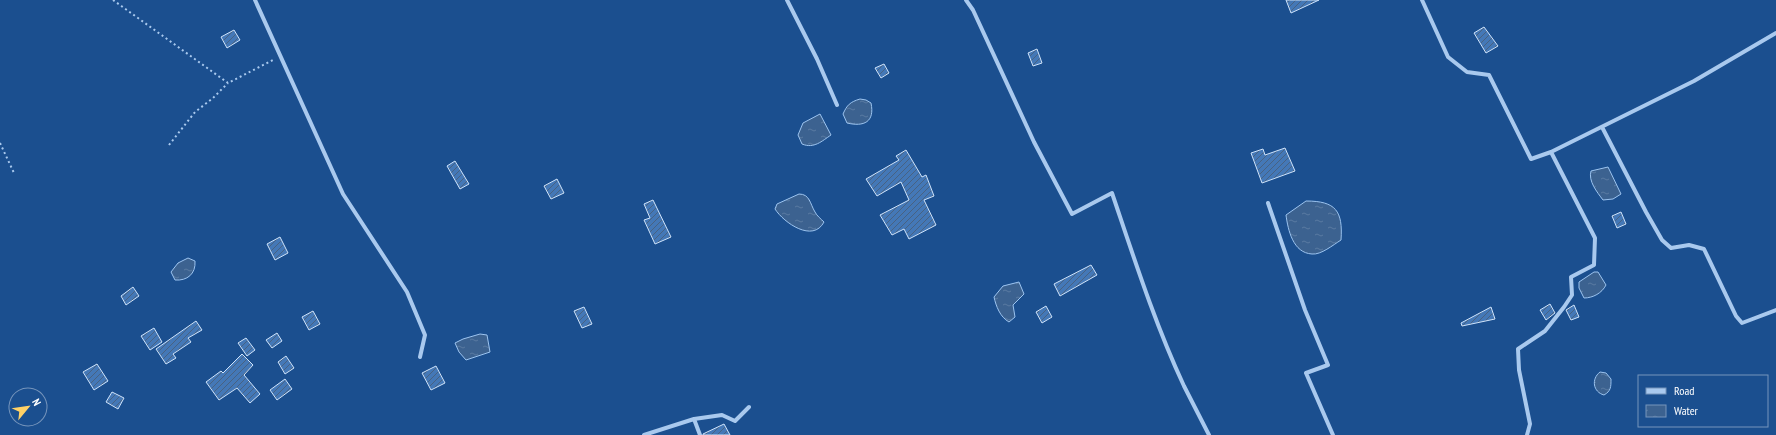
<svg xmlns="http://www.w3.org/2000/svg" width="1776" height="435" font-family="'PT Sans Narrow',sans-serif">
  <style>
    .water { fill: url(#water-ripples); stroke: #9cc4f0 }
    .building { fill: url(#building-hatch); stroke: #cfe3fa }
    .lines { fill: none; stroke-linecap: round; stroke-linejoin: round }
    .path { stroke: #a9c9ee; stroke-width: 2; stroke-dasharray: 2 3; stroke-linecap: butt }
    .street { stroke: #a9c9ee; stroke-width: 4 }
  </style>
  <defs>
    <pattern id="water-ripples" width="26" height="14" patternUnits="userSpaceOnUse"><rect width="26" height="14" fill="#3c6290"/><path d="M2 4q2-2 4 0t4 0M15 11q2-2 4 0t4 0" fill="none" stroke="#597aa1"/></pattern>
    <pattern id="building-hatch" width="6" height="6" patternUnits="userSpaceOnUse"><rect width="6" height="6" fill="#4478b7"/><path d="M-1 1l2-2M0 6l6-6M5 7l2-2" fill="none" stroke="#486282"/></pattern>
  </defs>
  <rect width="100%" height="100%" fill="#1b4f8f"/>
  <path class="water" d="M860 99 866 100 871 103C875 122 864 127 847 123L843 114C847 105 850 102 860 99Z
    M820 114 831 135C822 141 814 149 802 144L798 135 803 123Z
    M1608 167 1621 194 1613 199 1603 200C1597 192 1588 181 1591 171Z
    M799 194C810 194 810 204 815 212 817 216 821 219 824 222 813 243 784 223 775 209L777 204Z
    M1306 201C1336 201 1343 211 1341 240 1333 245 1321 255 1312 254 1293 253 1288 230 1286 215Z
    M188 258 195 261C196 274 187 281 175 280L171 272 178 263Z
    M1594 272H1598L1606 285C1602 293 1593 298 1584 298L1579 288V282Z
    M1019 282 1024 294 1013 305 1015 317 1009 322C1000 317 996 306 994 297L1003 286Z
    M480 334 487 335 490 352 466 360 459 352 455 343 463 339Z
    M1600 372 1606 373 1611 379C1611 387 1611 391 1604 395 1593 392 1591 379 1600 372Z"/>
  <path class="building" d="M1286 0H1319L1291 13Z
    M1484 27 1498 46 1486 53 1474 33Z
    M234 30 240 40 227 48 221 37Z
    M1037 49 1042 63 1033 66 1028 53Z
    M884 64 889 73 881 78 875 68Z
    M1285 148 1295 171 1262 183 1251 153 1263 149 1265 155Z
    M906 150 922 177 926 175 934 196 924 200 936 225 909 239 904 229 892 235 880 215 909 200 901 182 877 196 866 179 899 160 896 156Z
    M455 161 469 184 460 189 447 166Z
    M557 179 564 193 551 199 544 186Z
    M653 200 671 237 655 244 644 220 650 218 644 204Z
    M1621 212 1626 224 1617 228 1612 216Z
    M280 237 288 253 275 260 267 244Z
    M1091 265 1097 275 1060 296 1054 284Z
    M133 287 139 296 126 305 121 296Z
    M1550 304 1555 313 1546 320 1540 310Z
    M1574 305 1579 317 1571 320 1566 310Z
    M1046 306 1052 317 1042 323 1036 312Z
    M584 307 592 324 582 328 574 311Z
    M1491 307 1495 319 1462 326 1461 323Z
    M313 311 320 324 309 330 302 317Z
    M196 321 202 330 188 338 191 342 173 354 176 358 166 364 156 349Z
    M154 328 162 342 150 350 141 336Z
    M277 333 282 341 272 348 266 340Z
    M246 338 255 350 247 356 238 343Z
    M242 354 253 365 244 375 260 394 250 403 237 388 219 400 206 382 221 371 223 373Z
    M286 356 294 368 285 374 278 362Z
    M97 364 108 381 94 390 83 372Z
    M436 366 445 383 431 390 422 373Z
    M285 379 292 389 277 400 270 390Z
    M112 392 124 398 118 409 106 402Z
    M724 424 730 435H703V434Z"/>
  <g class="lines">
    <path class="path" d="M113 0 228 83 273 60
      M0 143 14 173
      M169 145 195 112 213 98 228 83"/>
    <path class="street" d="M255 0 343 194 407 292 425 335 420 357
      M787 0 817 59 837 105
      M966 0 973 10 1034 142 1072 214 1112 193C1134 258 1155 324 1184 386 1192 402 1201 419 1209 435
      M1422 0 1448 57 1467 72 1489 75 1531 159 1551 152 1595 238 1594 265 1571 277 1572 295 1564 307 1545 331 1518 349 1519 370 1530 424 1527 435
      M1602 127 1646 212 1662 240 1671 248 1689 245 1704 249 1736 316 1742 323 1776 310
      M1551 152 1694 81 1776 33
      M1268 203 1305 310 1328 365 1306 373 1333 435
      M694 419 700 435
      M644 435 694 419 722 415 735 421 749 407"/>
  </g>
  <rect x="1638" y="375" width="130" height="52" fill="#1b4f8f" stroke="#7695bc"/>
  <rect x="1646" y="388" width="20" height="6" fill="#a9c9ee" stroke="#7695bc"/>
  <text x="1674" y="395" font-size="12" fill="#ffffff">Road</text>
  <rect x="1646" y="405" width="20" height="12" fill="url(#water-ripples)" stroke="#7695bc"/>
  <text x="1674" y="415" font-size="12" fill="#ffffff">Water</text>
  <g transform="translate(28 407) rotate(61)"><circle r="19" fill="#1b4f8f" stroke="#7695bc"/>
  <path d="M0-3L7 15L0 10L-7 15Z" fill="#ffd166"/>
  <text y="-6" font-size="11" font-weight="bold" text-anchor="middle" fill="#ffffff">N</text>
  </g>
</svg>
